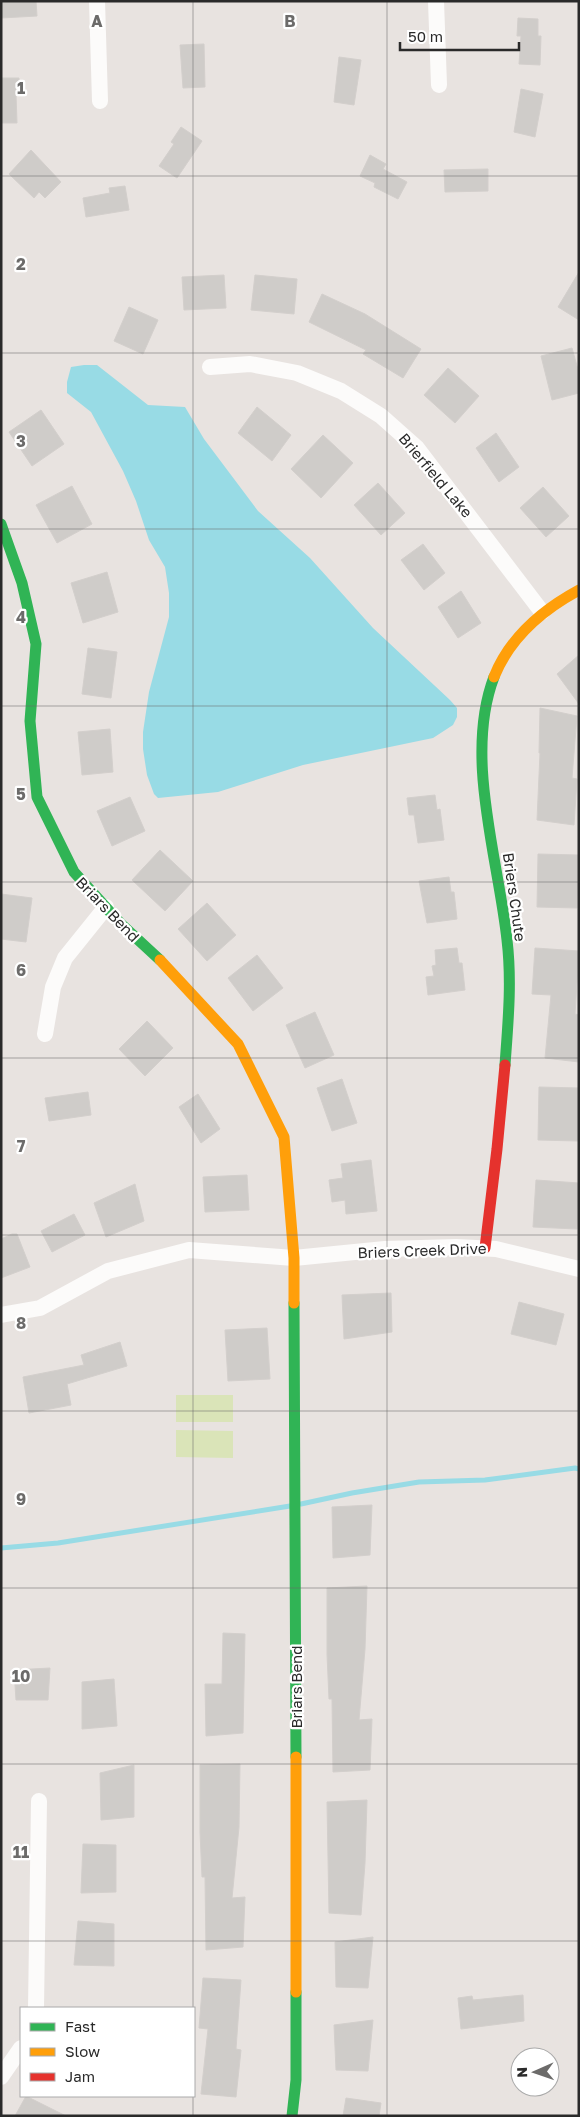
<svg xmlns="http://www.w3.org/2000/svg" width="580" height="2117" font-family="'Golos Text',sans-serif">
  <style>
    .pitch { fill: #dae4b8 }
    .water { fill: #98dbe5 }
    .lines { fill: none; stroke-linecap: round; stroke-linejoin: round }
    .stream { stroke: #98dbe5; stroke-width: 5 }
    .building { fill: #cfccc9; stroke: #d3cfcc }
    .street { stroke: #fcfbfa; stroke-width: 16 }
    .fast { stroke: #30b455; stroke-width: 11 }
    .slow { stroke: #ff9f0a; stroke-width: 11 }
    .jam { stroke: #e5322d; stroke-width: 11 }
    .grid { fill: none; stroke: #6c6b6a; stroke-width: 1; stroke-opacity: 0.55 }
    .labels { text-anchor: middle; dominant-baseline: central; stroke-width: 4.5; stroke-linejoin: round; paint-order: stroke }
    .street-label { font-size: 15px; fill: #2a2a2a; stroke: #fff }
    .grid-label { font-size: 16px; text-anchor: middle; font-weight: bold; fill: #6c6b6a; stroke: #fff; stroke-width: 4.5; stroke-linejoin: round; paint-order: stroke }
  </style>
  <rect width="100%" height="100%" fill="#e8e3e0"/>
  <path class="pitch" d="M176 1395H233V1422H176Z
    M176 1430 233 1431V1458L176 1457Z"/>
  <path class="water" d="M84 365H97L148 405 185 407 204 439 258 511 310 558 373 628 450 700 457 708V717L453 725 433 738 303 765 218 792 158 798 154 794 147 775 143 749V732L149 692 169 617V593L165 567 149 540 136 501 123 471 91 412 67 393V382L71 367Z"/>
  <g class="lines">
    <path class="stream" d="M301 1504 352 1493 419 1482 485 1480 575 1468 579 1469
      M1 1548 58 1543 290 1506"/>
  </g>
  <path class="building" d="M1 1H36L37 16 1 18Z
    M518 18 538 19V36H541L540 65 519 64 521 36H517Z
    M204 44 205 87 183 88 180 45Z
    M339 57 361 60 354 105 334 102Z
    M1 78H19V95H16L17 123H1Z
    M521 89 543 94 535 137 514 132Z
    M181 127 202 141 177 178 159 166 174 144 171 142Z
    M31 150 61 182 45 198 39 192 34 198 9 174Z
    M370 155 386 164 383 169 407 182 398 199 374 187 375 183 360 176Z
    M488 169V191L445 192 444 170Z
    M125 186 129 210 86 217 83 198 110 193 109 188Z
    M579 272V320L558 307Z
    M224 275 226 308 184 310 182 277Z
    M255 275 297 279 294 314 251 310Z
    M322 294 365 314 421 349 403 378 363 354 366 350 309 322Z
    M129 307 158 320 143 354 114 341Z
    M572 348 579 373V393L552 400 541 356Z
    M448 368 479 396 455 423 424 395Z
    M257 407 291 435 272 461 238 433Z
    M41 410 64 444 32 466 9 432Z
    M496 433 519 467 499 482 476 448Z
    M323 435 353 463 321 498 291 469Z
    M378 483 405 513 381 535 354 505Z
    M72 486 92 524 57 543 36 505Z
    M543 487 569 516 546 537 520 508Z
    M423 544 445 573 424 590 401 560Z
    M107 572 118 612 83 623 71 583Z
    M461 591 481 623 458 638 438 607Z
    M88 648 117 652 111 698 82 694Z
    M579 655V704L557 674Z
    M540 708 577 716 572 778 577 779 574 825 537 820 540 753H539Z
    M110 729 113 772 82 775 78 732Z
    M435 795 437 810 440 809 444 840 418 843 414 815H409L407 798Z
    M130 797 145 831 112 846 97 811Z
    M160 850 193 881 165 911 132 880Z
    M538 854 578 855 577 908 537 907Z
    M449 877 451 892H454L457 919 427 923 419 881Z
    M1 894 32 898 26 942 1 939Z
    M207 903 236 935 207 961 178 929Z
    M457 948 459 963H462L465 990 428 995 426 977 434 976 432 966 436 965 435 950Z
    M535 948 579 951 575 1014 579 1015V1062L545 1058 551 995 532 994Z
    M257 955 283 988 253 1011 228 978Z
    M315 1012 334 1055 305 1068 286 1025Z
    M147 1021 173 1048 145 1076 119 1049Z
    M342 1079 357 1123 332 1131 317 1088Z
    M539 1087 579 1088 578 1141 538 1140Z
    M88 1092 91 1115 49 1121 45 1098Z
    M198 1094 220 1129 201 1143 179 1107Z
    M371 1160 377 1211 346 1214 345 1200 332 1202 329 1180 343 1178 341 1164Z
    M247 1175 249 1210 205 1212 203 1177Z
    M536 1180 579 1183 577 1229 533 1227Z
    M135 1184 144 1221 106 1237 94 1203Z
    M74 1214 85 1235 52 1252 41 1231Z
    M12 1234H17L30 1267 1 1278V1239Z
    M391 1293 392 1332 344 1339 342 1295Z
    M519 1302 564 1314 556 1345 511 1334Z
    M267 1328 270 1379 228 1381 225 1330Z
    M120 1342 127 1366 67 1384 71 1405 29 1413 23 1377 84 1365 81 1355Z
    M372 1505 370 1555 333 1558 332 1507Z
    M367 1586 365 1649 359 1720 372 1719 370 1770 333 1772 332 1699H329L327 1654V1588Z
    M223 1633 245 1634 243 1733 206 1736 205 1684H222Z
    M50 1668 48 1700H16L14 1670Z
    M114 1679 117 1726 82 1729V1682Z
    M240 1764 239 1827 232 1898 245 1897 243 1947 206 1950 205 1877H202L200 1832V1765Z
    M134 1765V1817L101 1820 100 1773Z
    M367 1800 365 1863 361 1915 329 1913 327 1802Z
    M83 1844 116 1845V1892L81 1893Z
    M78 1921 114 1924V1966L74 1965Z
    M373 1937 368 1988 336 1987 335 1942Z
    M203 1978 241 1980 236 2049 241 2050 236 2097 201 2094 208 2029 199 2028Z
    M523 1995 524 2021 461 2029 458 1998 472 1996 473 2000Z
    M373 2020 368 2071 336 2070 334 2025Z
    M26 2096 66 2116H15Z
    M346 2098 381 2103 379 2116H343Z"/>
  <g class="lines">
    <path class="street" d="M97 1 100 101
      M436 1 439 85
      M210 367 250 364 297 373 341 391 381 416 417 448 542 612
      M45 1034 53 987 65 958 106 907
      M1 1315 40 1308 108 1271 189 1250 294 1258 385 1249 456 1247 496 1249 579 1269
      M36 2008 39 1801
      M1 2077 21 2048"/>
    <path class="fast" d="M1 524 22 583 36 644 30 721 37 797 74 872 120 923 160 960
      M494 677C464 756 498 857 507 940 512 982 508 1023 505 1065
      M294 1303 296 1757
      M292 2116 296 2080V1992"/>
    <path class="slow" d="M494 677C510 637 542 610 579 590
      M160 960 238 1044 284 1137 294 1258V1303
      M296 1757V1992"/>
    <path class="jam" d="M485 1248 497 1149 505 1065"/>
  </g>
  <path class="grid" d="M193 1V2008M387 1V2116M1 176H579M1 353H579M1 529H579M1 706H579M1 882H579M1 1058H579M1 1235H579M1 1411H579M1 1588H579M1 1764H579M1 1941H579M193 2096V2116"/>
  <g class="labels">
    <g class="street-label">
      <text transform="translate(436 475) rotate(50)">Brierfield Lake</text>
      <text transform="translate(515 897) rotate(82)">Briers Chute</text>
      <text transform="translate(108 909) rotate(46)">Briars Bend</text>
      <text transform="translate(422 1250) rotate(-2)">Briers Creek Drive</text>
      <text transform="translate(296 1687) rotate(-90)">Briars Bend</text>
    </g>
  </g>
  <g class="grid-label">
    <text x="97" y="27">A</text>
    <text x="290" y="27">B</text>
    <text x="21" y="94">1</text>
    <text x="21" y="270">2</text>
    <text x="21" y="447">3</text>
    <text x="21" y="623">4</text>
    <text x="21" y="800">5</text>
    <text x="21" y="976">6</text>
    <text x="21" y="1152">7</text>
    <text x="21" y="1329">8</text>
    <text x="21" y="1505">9</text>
    <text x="21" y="1682">10</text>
    <text x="21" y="1858">11</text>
  </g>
  <rect width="580" height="2117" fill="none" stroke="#2a2a2a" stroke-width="5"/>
  <rect x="20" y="2007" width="175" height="90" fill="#ffffff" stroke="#aaaaaa"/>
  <rect x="30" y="2023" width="25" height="8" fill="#30b455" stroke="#aaaaaa"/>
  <text x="65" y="2032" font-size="15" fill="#2a2a2a">Fast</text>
  <rect x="30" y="2048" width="25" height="8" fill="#ff9f0a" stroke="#aaaaaa"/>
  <text x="65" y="2057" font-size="15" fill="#2a2a2a">Slow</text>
  <rect x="30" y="2073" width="25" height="8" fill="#e5322d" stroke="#aaaaaa"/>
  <text x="65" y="2082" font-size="15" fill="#2a2a2a">Jam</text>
  <g transform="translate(535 2072) rotate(268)"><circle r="24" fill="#ffffff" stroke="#aaaaaa"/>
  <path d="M0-4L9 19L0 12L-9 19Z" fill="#6c6b6a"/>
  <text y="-8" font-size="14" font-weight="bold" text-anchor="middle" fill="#2a2a2a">N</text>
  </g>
  <path d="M400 42v8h119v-8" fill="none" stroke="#2a2a2a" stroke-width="2.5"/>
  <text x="408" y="42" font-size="15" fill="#2a2a2a" stroke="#ffffff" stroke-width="4" paint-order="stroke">50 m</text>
</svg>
